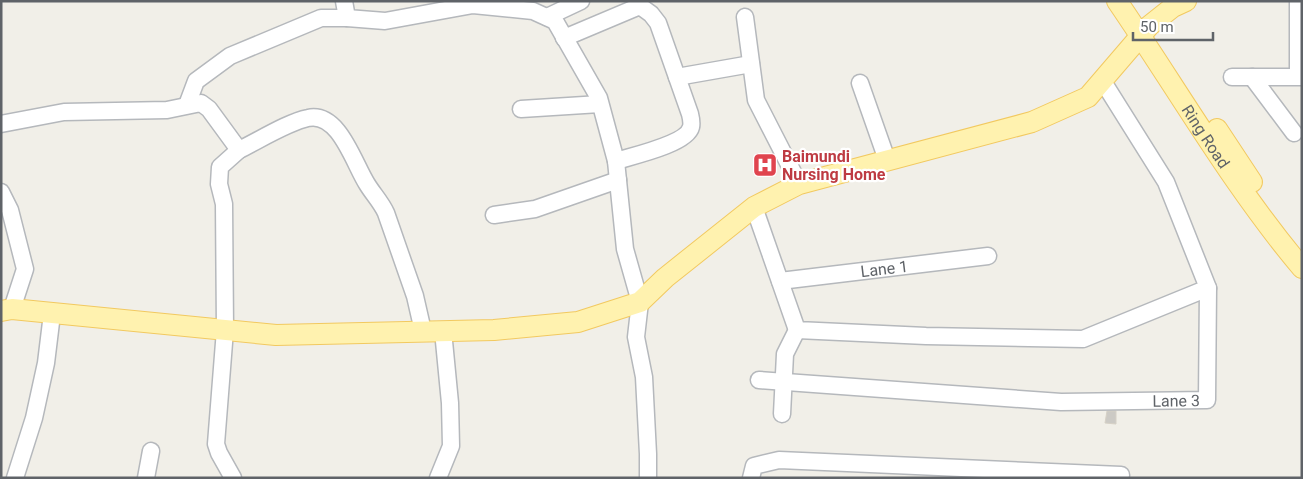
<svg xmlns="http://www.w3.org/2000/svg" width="1303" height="479" font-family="Roboto,sans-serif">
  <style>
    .building { fill: #cccac5; stroke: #d6d1c6 }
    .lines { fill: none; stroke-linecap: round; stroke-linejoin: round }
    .minor-casing { stroke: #b5b8bc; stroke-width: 19 }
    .major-casing { stroke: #f2c960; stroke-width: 22 }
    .minor { stroke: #fff; stroke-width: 16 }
    .major { stroke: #fff2af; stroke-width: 20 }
    .labels { text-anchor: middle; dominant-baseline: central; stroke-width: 4.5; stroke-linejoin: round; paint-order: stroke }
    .street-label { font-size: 16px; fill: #5f6368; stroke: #fff }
    .health-label { font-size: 16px; font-weight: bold; fill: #be3a42; stroke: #fff; text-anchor: start }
  </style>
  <rect width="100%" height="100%" fill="#f1efe8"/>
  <path class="building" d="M1107 411H1116V424L1105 423Z"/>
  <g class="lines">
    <defs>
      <g id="minor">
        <path d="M344 1 347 18 385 21 473 5 533 11 555 21 599 98 616 161 625 249 640 302 636 337 644 377 648 454V478"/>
        <path d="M1298 1V76H1302"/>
        <path d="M547 17 581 1"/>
        <path d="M745 17 756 100 799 184"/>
        <path d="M564 38 640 6 651 14 658 23 690 114C691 118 692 123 691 127 687 144 632 156 616 161"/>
        <path d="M677 77 751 64"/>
        <path d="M1232 77H1302"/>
        <path d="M1252 77 1294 133"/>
        <path d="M860 83 887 160"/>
        <path d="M187 105 196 81 230 56 321 18H347"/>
        <path d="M521 109 600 104"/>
        <path d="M1 124 64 112 167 110 201 103 209 109 239 150C258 141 288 122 308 118 339 111 354 164 367 184 373 194 381 202 386 213L415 296 423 331"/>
        <path d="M1 192 10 210 25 269 12 309"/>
        <path d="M754 207 797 330 926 336 1083 339 1208 288 1166 182 1102 80"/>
        <path d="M494 215 535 209 618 180"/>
        <path id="s1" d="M780 281 988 256"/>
        <path id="s2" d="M759 380 1061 402 1207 400 1208 288"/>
        <path d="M782 414 785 354 797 330"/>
        <path d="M15 478 34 418 46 363 52 314"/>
        <path d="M146 478 151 451"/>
        <path d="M233 478 219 453 216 444 225 330 224 204 219 184 220 167 239 150"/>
        <path d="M438 478 451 446 450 403 443 331"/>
        <path d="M751 478 754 466 779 460 1121 475"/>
      </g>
      <g id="major">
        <path id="s3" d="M1117 1C1178 90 1232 185 1302 268"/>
        <path d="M1217 129 1252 182"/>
        <path d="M1 311 12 309 276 335 494 330 578 322 640 302 665 278 754 207 799 184 1032 122 1088 97 1149 26 1173 7 1186 1"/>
      </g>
    </defs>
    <use href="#minor" class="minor-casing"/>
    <use href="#major" class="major-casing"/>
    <use href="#minor" class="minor"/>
    <use href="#major" class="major"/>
  </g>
  <defs>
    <symbol id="hospital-square" viewBox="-11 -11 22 22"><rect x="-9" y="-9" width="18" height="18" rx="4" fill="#e0444e" stroke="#fff"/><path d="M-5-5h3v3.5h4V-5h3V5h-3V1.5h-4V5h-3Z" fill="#fff"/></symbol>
  </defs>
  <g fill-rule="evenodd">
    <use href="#hospital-square" x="751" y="151" width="28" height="28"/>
  </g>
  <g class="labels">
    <g class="street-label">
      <text stroke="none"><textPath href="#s3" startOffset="162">Ring Road</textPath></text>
      <text stroke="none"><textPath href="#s1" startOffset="105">Lane 1</textPath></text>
      <text stroke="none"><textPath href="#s2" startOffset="418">Lane 3</textPath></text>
    </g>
    <g class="health-label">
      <text x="782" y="156">Baimundi<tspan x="782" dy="18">Nursing Home</tspan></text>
    </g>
  </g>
  <rect width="1303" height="479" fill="none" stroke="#5f6368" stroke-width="5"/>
  <path d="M1133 32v8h80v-8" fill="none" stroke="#5f6368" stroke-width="2.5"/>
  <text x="1140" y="32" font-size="15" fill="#5f6368" stroke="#ffffff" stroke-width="4" paint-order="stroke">50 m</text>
</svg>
